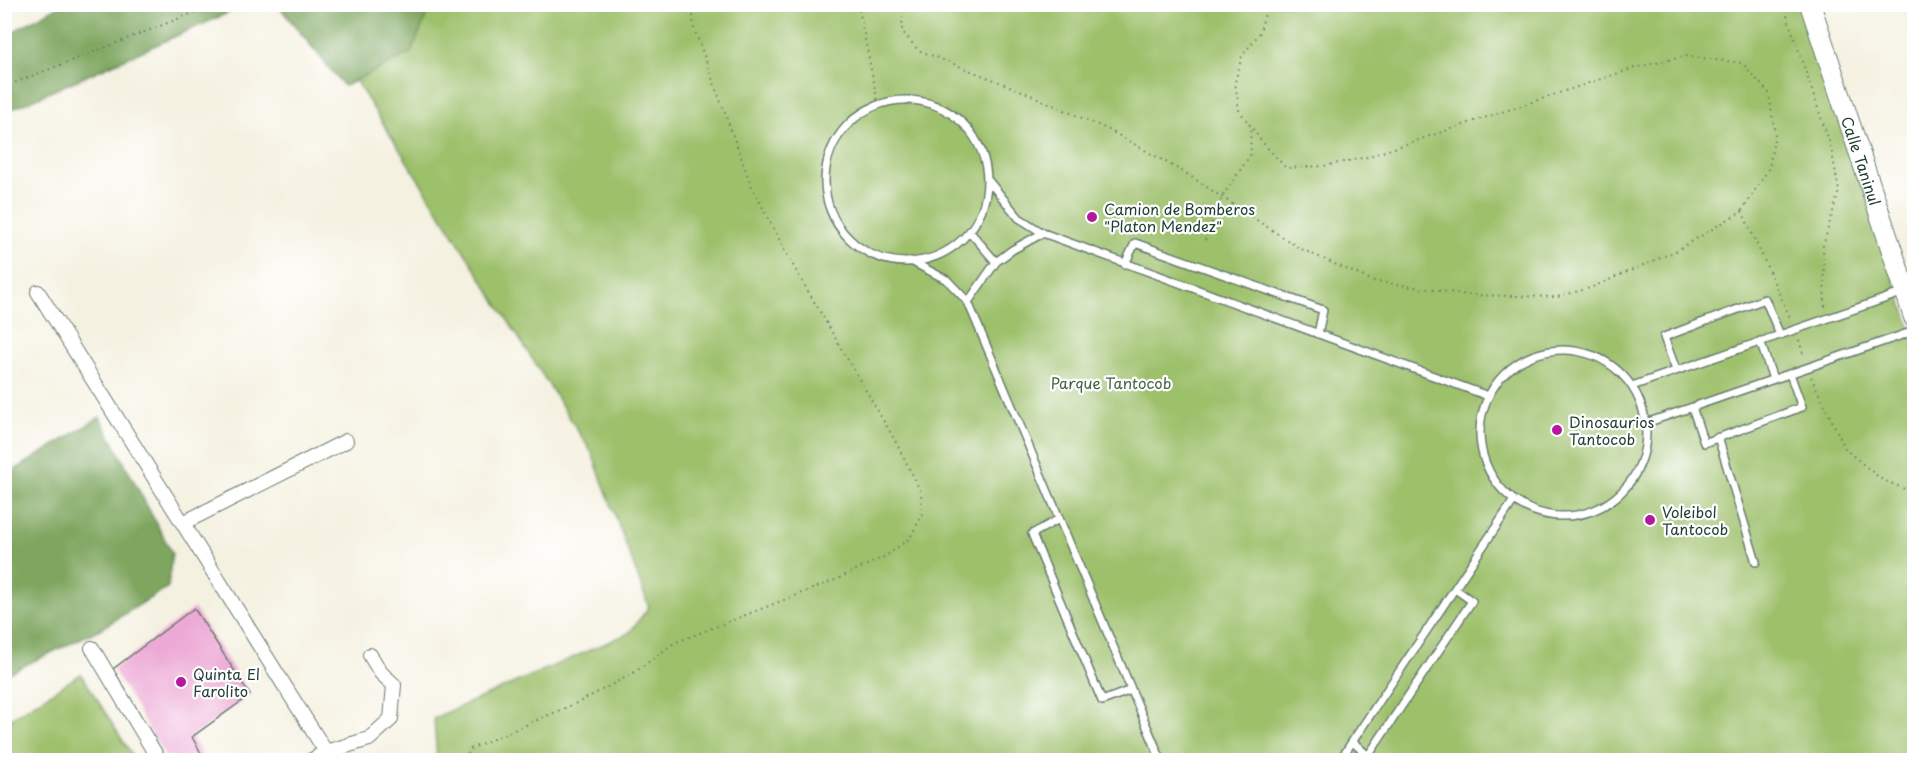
<svg xmlns="http://www.w3.org/2000/svg" width="1919" height="765" font-family="'Playpen Sans',sans-serif">
  <style>
    .green { fill: #9dc06a; stroke: #5e7e4f; stroke-width: 1.5 }
    .forest { fill: #7ea65e; stroke: #4e7249; stroke-width: 1.5 }
    .building { fill: #eda9d5 }
    .lines { fill: none; stroke-linecap: round; stroke-linejoin: round }
    .lane-casing { stroke: #6a7c71; stroke-width: 10 }
    .street-casing { stroke: #6a7c71; stroke-width: 16 }
    .secondary-casing { stroke: #6a7c71; stroke-width: 22 }
    .path { stroke: #6a7c71; stroke-width: 2; stroke-dasharray: 1.5 4.5; stroke-linecap: butt }
    .lane { stroke: #fff; stroke-width: 7 }
    .street { stroke: #fff; stroke-width: 14 }
    .secondary { stroke: #fff; stroke-width: 20 }
    .poi-dot { fill: #b5179e; stroke: #fff; stroke-width: 2 }
    .labels { text-anchor: middle; dominant-baseline: central; stroke-width: 4.5; stroke-linejoin: round; paint-order: stroke }
    .street-label { font-size: 15px; fill: #1f3d34; stroke: #fff }
    .poi-label { font-size: 15px; fill: #1f3d34; stroke: #fff; text-anchor: start }
    .park-label { font-size: 15px; fill: #456444; stroke: #fff }
  </style>
  <rect width="100%" height="100%" fill="#fff"/>
  <filter id="ink" filterUnits="userSpaceOnUse"><feTurbulence type="fractalNoise" baseFrequency=".0167" numOctaves="2"/><feDisplacementMap in="SourceGraphic" scale="12" xChannelSelector="R" yChannelSelector="G"/><feConvolveMatrix kernelMatrix="1 2 1 2 8 2 1 2 1" color-interpolation-filters="sRGB"/></filter>
  <filter id="wash" filterUnits="userSpaceOnUse"><feTurbulence type="fractalNoise" baseFrequency=".008" numOctaves="4" result="noise"/><feDisplacementMap in="SourceGraphic" scale="24" xChannelSelector="R" yChannelSelector="G"/><feGaussianBlur stdDeviation="1.35" result="paint"/><feColorMatrix in="noise" values="0 0 0 0 0 0 0 0 0 0 0 0 0 0 0 0 0 1.4 0 .05"/><feComposite in="paint" operator="in"/></filter>
  <g filter="url(#wash)">
    <rect width="100%" height="100%" fill="#f5f1e1"/>
    <path class="green" d="M278 5H1801L1914 338V760H437L434 718 629 633 649 607 592 453 356 81 344 86Z
      M81 674 135 760H5V722Z"/>
    <path class="forest" d="M61 5V4L246 5 5 112V36Z
      M278 5H431L411 53 344 86Z
      M100 417 172 553 168 587 102 628 5 675V476Z"/>
    <g id="blocks">
      <path class="building" d="M194 608 250 695 192 737 205 760H167L113 669Z"/>
    </g>
  </g>
  <g filter="url(#ink)">
    <use href="#blocks" fill-opacity="0" stroke="#6a7c71" stroke-width="1.5"/>
    <g class="lines">
      <defs>
        <path id="lane" d="M825 181a81 81 0 1 1 162 0a81 81 0 1 1-162 0Z
          M987 179 1019 218 1043 233 1488 396
          M970 232 996 262
          M911 261 947 280 968 302 1161 760
          M1125 264 1135 243 1323 310 1318 334
          M968 302 996 262 1012 250 1043 233
          M1760 341 1773 379
          M1480 433a83 83 0 1 1 166 0a83 83 0 1 1-166 0Z
          M1676 370 1664 337 1765 299 1780 335
          M1632 386 1904 292
          M1692 407 1704 443 1802 407 1790 374
          M1646 423 1914 331
          M1718 437 1756 562
          M1059 519 1032 534 1102 701 1131 690
          M1353 742 1368 756 1472 601 1455 589
          M1340 760 1514 500"/>
        <path id="street" d="M38 292 326 752
          M183 523 346 441
          M92 648 159 760
          M312 760 326 752 369 739 391 719 394 685 381 673 370 655"/>
        <g id="secondary">
          <path id="s1" d="M1810 4 1914 317"/>
        </g>
      </defs>
      <use href="#lane" class="lane-casing"/>
      <use href="#street" class="street-casing"/>
      <use href="#secondary" class="secondary-casing"/>
      <path class="path" d="M858 4 878 104
        M903 4 902 31 918 50 1022 91 1111 131 1187 174 1299 248 1373 281 1469 295 1557 297 1590 288 1676 251 1742 211 1769 168 1775 134 1769 93 1742 63 1686 56 1634 68 1367 157 1324 166 1286 168 1262 142 1239 110 1235 82 1242 56 1259 34 1268 4
        M1783 4 1831 147 1839 191 1823 246 1825 307
        M4 87 216 4
        M1742 211 1791 320
        M1205 240 1222 197 1251 154 1250 126
        M1799 340 1804 357
        M1811 377 1846 450 1881 479 1914 493
        M466 760 470 749 579 702 632 674 674 643 835 580 886 556 910 538 922 515 921 492 897 444 791 262 751 185 694 28 692 4"/>
      <use href="#lane" class="lane"/>
      <use href="#street" class="street"/>
      <use href="#secondary" class="secondary"/>
    </g>
  </g>
  <g class="poi-dot">
    <circle cx="1092" cy="217" r="6"/>
    <circle cx="1557" cy="430" r="6"/>
    <circle cx="1650" cy="520" r="6"/>
    <circle cx="181" cy="682" r="6"/>
  </g>
  <g class="labels">
    <g class="street-label">
      <text stroke="none"><textPath href="#s1" startOffset="165">Calle Taninul</textPath></text>
    </g>
    <g class="poi-label">
      <text x="1104" y="208">Camion de Bomberos<tspan x="1104" dy="17">"Platon Mendez"</tspan></text>
      <text x="1569" y="421">Dinosaurios<tspan x="1569" dy="17">Tantocob</tspan></text>
      <text x="1662" y="511">Voleibol<tspan x="1662" dy="17">Tantocob</tspan></text>
      <text x="193" y="673">Quinta El<tspan x="193" dy="17">Farolito</tspan></text>
    </g>
    <g class="park-label">
      <text x="1111" y="382">Parque Tantocob</text>
    </g>
  </g>
  <rect width="1919" height="765" fill="none" stroke="#fff" stroke-width="24"/>
</svg>
